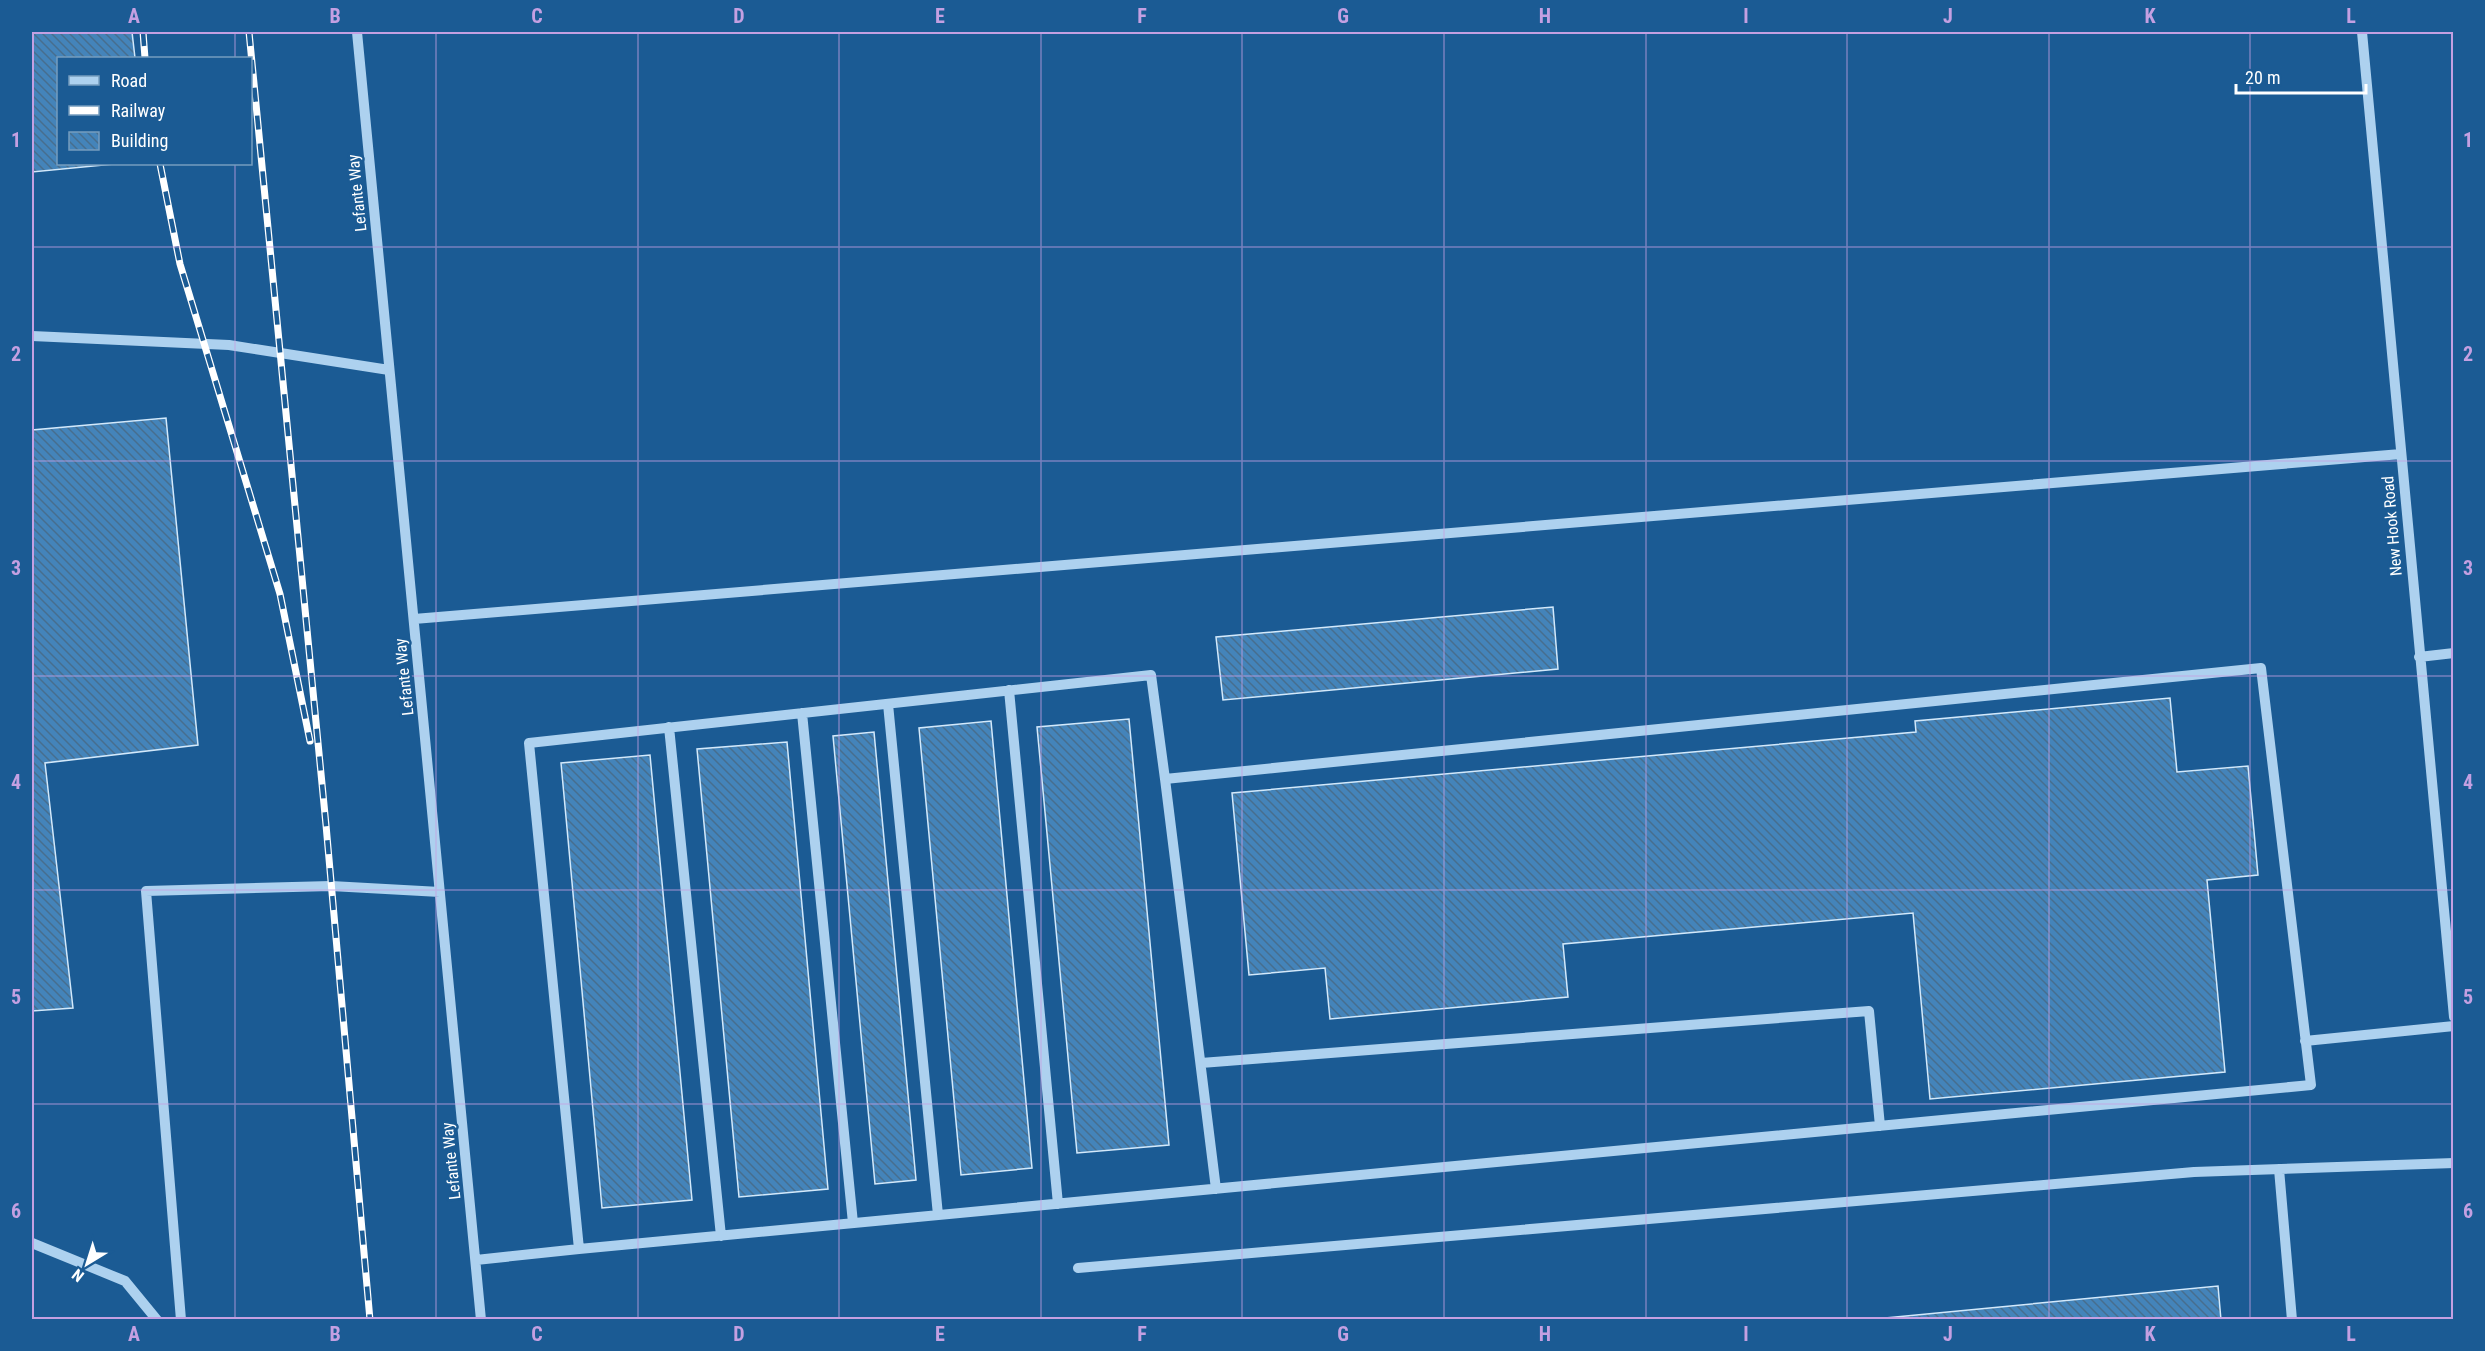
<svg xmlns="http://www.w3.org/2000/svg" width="2485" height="1351" font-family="'Roboto Condensed',sans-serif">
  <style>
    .building { fill: url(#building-back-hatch); stroke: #d3e9fb; stroke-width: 1.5 }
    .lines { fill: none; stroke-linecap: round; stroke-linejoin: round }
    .minor { stroke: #add1ef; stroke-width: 10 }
    .rail-casing { stroke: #fff; stroke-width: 7 }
    .rail { stroke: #1b5b94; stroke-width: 4.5; stroke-dasharray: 14; stroke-linecap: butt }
    .grid { fill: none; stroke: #c4a0e2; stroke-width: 1.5; stroke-opacity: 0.55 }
    .labels { text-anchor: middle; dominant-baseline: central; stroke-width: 5; stroke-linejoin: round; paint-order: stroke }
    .street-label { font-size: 16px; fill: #fff; stroke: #1b5b94 }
    .neatline { fill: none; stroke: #c4a0e2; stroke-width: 2 }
    .grid-label { font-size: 20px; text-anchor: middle; font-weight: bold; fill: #c4a0e2 }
  </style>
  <defs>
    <pattern id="building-back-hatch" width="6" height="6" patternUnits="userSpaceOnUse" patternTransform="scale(1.5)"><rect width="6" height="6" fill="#4484ba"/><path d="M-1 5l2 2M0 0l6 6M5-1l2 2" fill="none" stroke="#476e8e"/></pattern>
  </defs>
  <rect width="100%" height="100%" fill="#1b5b94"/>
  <path class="building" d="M32 32H132L135 58H58V164H114L32 172Z
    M166 418 198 745 45 763 73 1008 32 1011V430Z
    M1553 607 1558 669 1223 700 1216 637Z
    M2170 698 2177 772 2248 766 2258 875 2207 880 2225 1072 1930 1099 1913 913 1563 944 1568 997 1330 1019 1325 968 1249 975 1232 793 1916 732 1915 721Z
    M1129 719 1169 1145 1077 1153 1037 727Z
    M991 721 1032 1168 961 1175 919 728Z
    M874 732 916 1180 875 1184 833 736Z
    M787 742 828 1189 739 1197 697 749Z
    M650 755 692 1200 602 1208 561 763Z
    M2218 1286 2221 1320H1864Z"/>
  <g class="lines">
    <path class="minor" d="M357 32 481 1320
      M2362 32 2454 1017
      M32 336 229 345 389 370
      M414 619 2401 454
      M2419 657 2454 653
      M2261 668 2311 1085 579 1249 529 743 1151 675 1165 779Z
      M1009 690 1058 1204
      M888 704 938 1215
      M802 713 853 1223
      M669 727 721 1236
      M1165 779 1216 1189
      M2305 1041 2454 1026
      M1201 1063 1869 1011 1880 1126
      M2279 1169 2292 1320
      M32 1243 125 1281 157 1320
      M476 1260 579 1249
      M1078 1268 2194 1172 2454 1163
      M181 1320 146 891 331 886 440 892"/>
    <defs>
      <path id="rail" d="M143 32 145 58
        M249 32 326 825 370 1320
        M160 164 180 264 280 594 310 741"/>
    </defs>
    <use href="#rail" class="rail-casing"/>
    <use href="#rail" class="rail"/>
  </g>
  <path class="grid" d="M235 32V58M436 32V1320M638 32V1320M839 32V1320M1041 32V1320M1242 32V1320M1444 32V1320M1646 32V1320M1847 32V1320M2049 32V1320M2250 32V1320M235 164V1320M32 247H2454M32 461H2454M32 676H2454M32 890H2454M32 1104H2454"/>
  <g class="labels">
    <g class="street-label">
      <text transform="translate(357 193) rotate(-96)">Lefante Way</text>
      <text transform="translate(2392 526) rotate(-95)">New Hook Road</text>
      <text transform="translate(404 677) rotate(-96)">Lefante Way</text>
      <text transform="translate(451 1161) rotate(-96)">Lefante Way</text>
    </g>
  </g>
  <rect width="2485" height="1351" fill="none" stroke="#1b5b94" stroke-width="66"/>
  <rect x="57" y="57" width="195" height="108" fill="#1b5b94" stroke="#769dbf" stroke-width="1.5"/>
  <rect x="69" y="76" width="30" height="9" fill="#add1ef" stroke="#769dbf" stroke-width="1.5"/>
  <text x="111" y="87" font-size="18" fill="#ffffff">Road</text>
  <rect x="69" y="106" width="30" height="9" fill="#ffffff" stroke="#769dbf" stroke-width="1.5"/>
  <text x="111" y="117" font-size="18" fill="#ffffff">Railway</text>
  <rect x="69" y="132" width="30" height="18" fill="url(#building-back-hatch)" stroke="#769dbf" stroke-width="1.5"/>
  <text x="111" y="147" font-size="18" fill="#ffffff">Building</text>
  <g transform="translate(87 1264) rotate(218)" stroke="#1b5b94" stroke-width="4.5" paint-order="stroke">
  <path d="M0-4.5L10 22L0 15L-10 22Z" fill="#ffffff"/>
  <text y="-9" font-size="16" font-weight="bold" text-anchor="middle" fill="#ffffff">N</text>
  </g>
  <path d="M2236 84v9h130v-9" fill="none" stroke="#ffffff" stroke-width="3"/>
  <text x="2245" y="84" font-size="18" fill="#ffffff" stroke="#1b5b94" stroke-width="4.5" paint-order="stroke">20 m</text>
  <rect x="33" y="33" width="2419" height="1285" class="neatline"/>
  <g class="grid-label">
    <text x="134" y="23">A</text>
    <text x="335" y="23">B</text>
    <text x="537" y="23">C</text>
    <text x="739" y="23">D</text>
    <text x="940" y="23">E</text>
    <text x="1142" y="23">F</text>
    <text x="1343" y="23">G</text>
    <text x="1545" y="23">H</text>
    <text x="1746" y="23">I</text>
    <text x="1948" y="23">J</text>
    <text x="2150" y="23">K</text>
    <text x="2351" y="23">L</text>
    <text x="16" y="147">1</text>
    <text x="2468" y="147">1</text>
    <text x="16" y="361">2</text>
    <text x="2468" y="361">2</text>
    <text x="16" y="575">3</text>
    <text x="2468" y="575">3</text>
    <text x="16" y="789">4</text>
    <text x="2468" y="789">4</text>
    <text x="16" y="1004">5</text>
    <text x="2468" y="1004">5</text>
    <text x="16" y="1218">6</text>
    <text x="2468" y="1218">6</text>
    <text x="134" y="1341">A</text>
    <text x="335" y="1341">B</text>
    <text x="537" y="1341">C</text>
    <text x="739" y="1341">D</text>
    <text x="940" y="1341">E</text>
    <text x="1142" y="1341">F</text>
    <text x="1343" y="1341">G</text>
    <text x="1545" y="1341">H</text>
    <text x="1746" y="1341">I</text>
    <text x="1948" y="1341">J</text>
    <text x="2150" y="1341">K</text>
    <text x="2351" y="1341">L</text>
  </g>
</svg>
